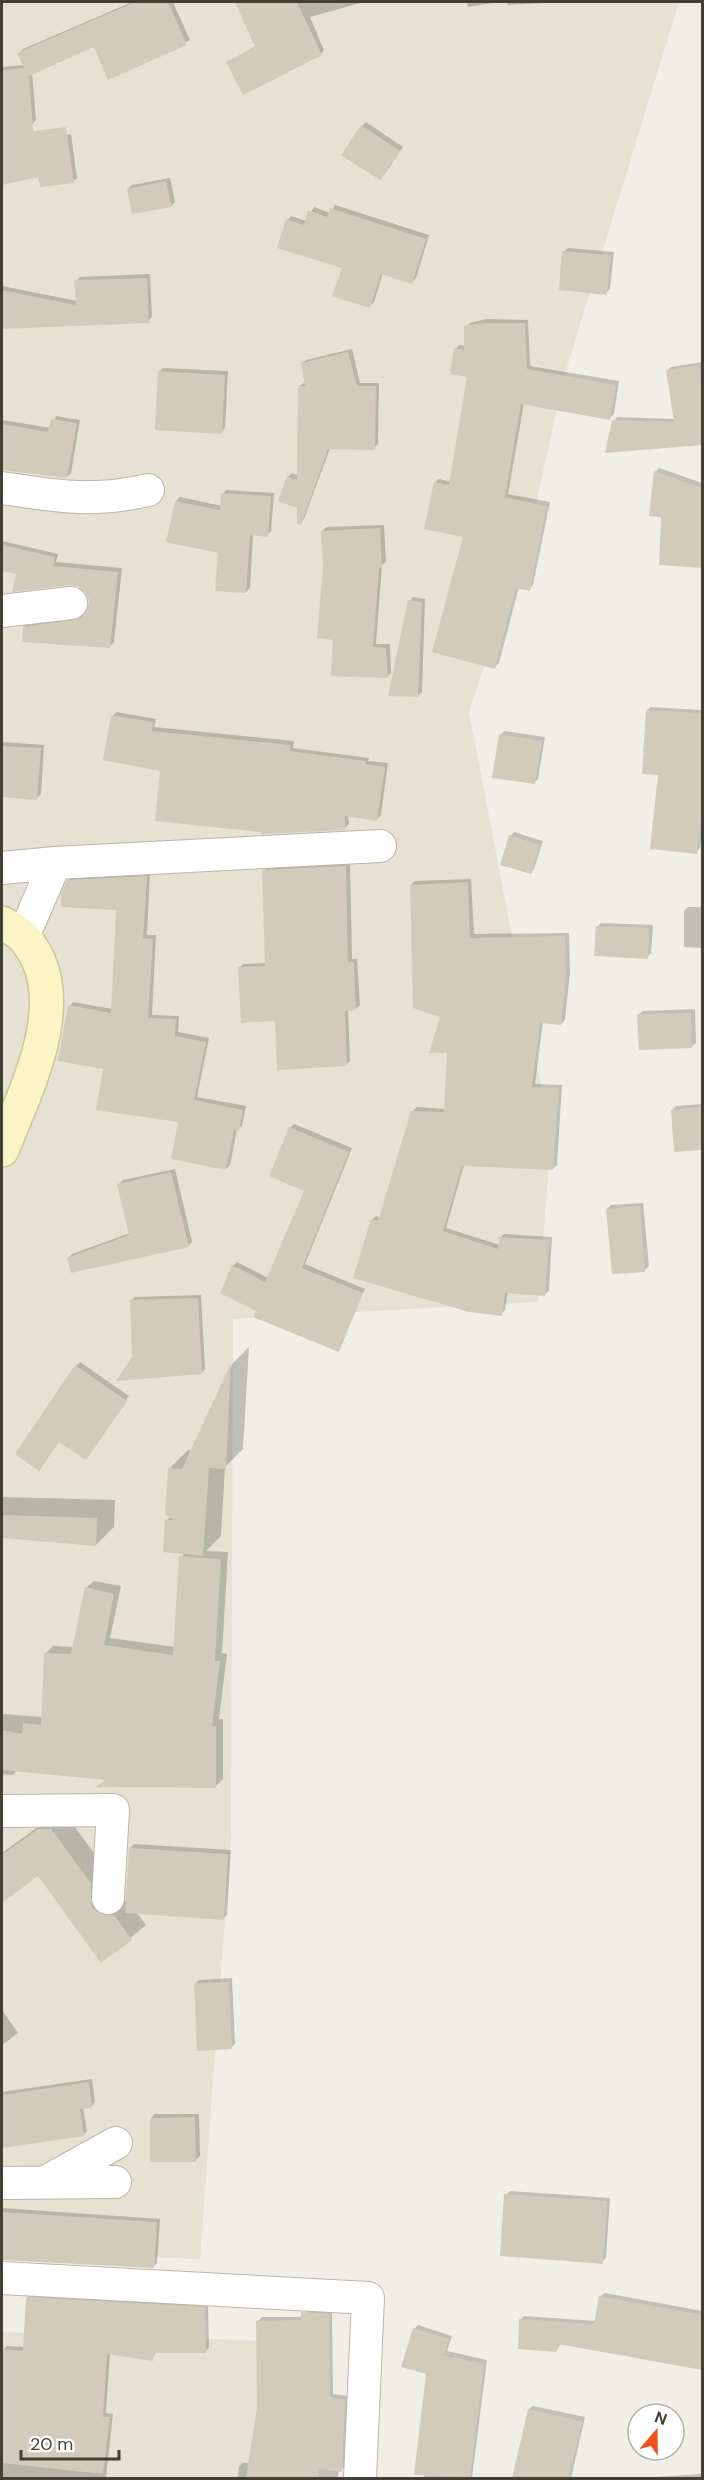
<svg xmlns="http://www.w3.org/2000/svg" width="704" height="2480" font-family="'DM Sans',sans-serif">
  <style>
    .residential { fill: #e5e1d3 }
    .shadow { fill: #0003 }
    .building { fill: #d2cbbb }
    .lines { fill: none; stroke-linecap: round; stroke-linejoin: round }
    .street-casing { stroke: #bcb7a8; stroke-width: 34 }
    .secondary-casing { stroke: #cfc597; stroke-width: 36 }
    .street { stroke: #fff; stroke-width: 32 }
    .secondary { stroke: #fbf4c5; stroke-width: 33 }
  </style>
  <rect width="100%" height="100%" fill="#f1efe5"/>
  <path class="residential" d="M2 2H679L564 377 532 522 469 712 551 1139 538 1302 233 1319 231 1835 200 2259 2 2252Z
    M2 2332 272 2341 292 2478H2Z"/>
  <path class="shadow" d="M132 2H173L190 40 109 78 94 45 32 72 36 120 32 124 2 121V67L25 65 19 53 23 49Z
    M237 2H364L310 17 324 50 321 54 228 62 256 46Z
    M467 2H499L468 7Z
    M507 2H563L508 5Z
    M366 122 403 147 384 175 362 126Z
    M71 134 77 178 73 181 40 175 2 183V149Z
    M170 178 175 202 171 206 128 189 132 185Z
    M335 205 429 235 416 278 412 282 383 273 374 302 370 306 343 267 288 220 291 216 306 221 314 207 330 213Z
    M568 248 614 252 610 289 606 293 564 252Z
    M150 274 152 317 148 321 2 327V286L77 301 76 281 80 277Z
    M486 319 528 320 530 366 619 381 614 414 610 418 524 403 508 494 550 502 533 585 529 589 519 587 499 663 495 667 464 536 435 483 439 479 451 482 469 376 456 349 459 345 466 346V327L470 323Z
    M352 349 360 383H379L378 444 374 448H330L304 519 300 523 299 507 288 477 292 473 299 476V386L306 382 302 363 306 360Z
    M702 362V443L607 452 614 421 617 417 675 419 667 371 671 367Z
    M163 368 228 371 225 428 221 432 159 372Z
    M56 416 80 420 71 473 67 477 2 468V420L51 428Z
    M659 468 702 483V567L661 564 663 516 656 472Z
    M226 490 274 493 271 531 267 535 253 534 250 588 246 592 219 551 176 501 180 497 222 506 223 494Z
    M384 525 386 562 382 565 376 644H390L391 673 387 677 334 638 324 566 323 531 326 527Z
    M2 541 58 554 56 562 122 568 114 642 110 646 24 627 28 623 78 618 86 614 90 601 87 592 79 585 2 570Z
    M413 597 425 599 422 692 418 696 410 601Z
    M651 707 702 710V829L700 848 696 852 659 774 647 710Z
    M116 712 156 719 154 727 294 741 293 748 369 758 368 761 388 763 381 815 377 819 348 815 349 824 345 828 162 770 113 716Z
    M504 731 545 737 538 779 534 783 500 735Z
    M2 742 44 745 41 794 37 798 2 795Z
    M514 832 543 841 534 869 531 873 510 836Z
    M350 863 352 959H357L360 1005 356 1009H348L350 1061 347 1064 276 1020 239 968 243 964 266 963 264 871 268 867Z
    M150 873 147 935H156L152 1015 179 1016 178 1032 209 1038 197 1097 246 1106 242 1126 237 1129 230 1165 226 1169 180 1121 105 1067 70 1006 73 1002 112 1009 117 908 68 881 73 877Z
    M471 879 474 934 569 933 570 973 565 1020 561 1024 543 1022 535 1084 562 1085 557 1165 553 1169 464 1165 446 1228 500 1245V1238L504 1234 552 1237 549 1291 545 1294 508 1292 505 1310 501 1314 372 1220 376 1216 380 1218 413 1111 417 1107 446 1109 449 1051 411 885 415 881Z
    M688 907H702V948L684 947V911Z
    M601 923 653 925 651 953 647 957 597 927Z
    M695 1009 696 1043 692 1046 639 1014 643 1011Z
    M702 1104V1148L675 1150 672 1110 676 1106Z
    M294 1124 352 1148 305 1264 365 1289 338 1350 258 1310 233 1266 237 1262 268 1278 306 1190 290 1128Z
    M175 1169 192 1242 188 1246 68 1258 72 1254 130 1233 119 1184 123 1180Z
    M643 1203 649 1266 645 1270 607 1209 611 1205Z
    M201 1295 205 1369 201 1373 134 1357 131 1301 135 1297Z
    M249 1347 243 1449 225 1467 221 1536 206 1551 228 1552 222 1653 227 1654 219 1719H223V1779L215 1787 99 1786 107 1778 17 1770 13 1775 2 1774V1714L42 1717 45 1654 53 1646 74 1647 86 1588 94 1581 121 1586 110 1638 175 1647 181 1557 185 1553 166 1521 171 1516 170 1468 188 1450 192 1451 233 1363Z
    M80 1362 129 1396 89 1454 76 1366Z
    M2 1497 115 1500 114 1527 96 1545 2 1536Z
    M54 1815H66L105 1868 113 1899 127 1900 130 1848 134 1844 231 1850 227 1915 223 1918 137 1913 146 1925 102 1961 39 1874 2 1901V1853Z
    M232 1978 235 2044 231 2048 195 1984 199 1980Z
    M2 2010 18 2033 2 2045Z
    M92 2079 95 2102 92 2106 83 2107 87 2131 83 2135 3 2146 2 2092Z
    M155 2114H199L200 2156 196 2160 151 2118Z
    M510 2191 610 2198 606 2258 602 2262 506 2195Z
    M2 2208 160 2219 157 2263 153 2267 2 2258Z
    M605 2293 702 2311V2368L561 2343 557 2350 520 2320 524 2316 596 2321 601 2296Z
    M31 2294 208 2304 209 2348 205 2351 156 2352 152 2359 110 2353 106 2413 113 2414 106 2478H2L3 2350 7 2346 25 2347 27 2298Z
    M307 2309 332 2311 333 2394 349 2396 346 2467 339 2470 338 2478H238L239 2467 242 2463H250L258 2408V2321L262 2317H303Z
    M418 2325 452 2336 447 2351 487 2360 472 2478H424L427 2373 414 2329Z
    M533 2406 585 2417 571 2478H513L529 2409Z
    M702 2472V2478H642L700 2474Z"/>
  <path class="building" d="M135 2H168L187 45 108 80 94 47 29 76 33 131 66 127 74 183 40 187 38 177 2 185V70L24 68 17 53Z
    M235 2H297L322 55 243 95 226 62 255 47Z
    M361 125 400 151 380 180 341 155Z
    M166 181 172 207 132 214 127 189Z
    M330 208 426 239 412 284 381 274 370 308 332 296 342 268 277 248 286 219 304 225 308 210 327 217Z
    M562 251 610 255 607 295 559 290Z
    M147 278 149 323 2 329V290L76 305 74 280Z
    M481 323H525L527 369 616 385 610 420 521 404 505 497 547 506 530 591 516 588 495 669 432 652 463 537 424 529 434 482 449 485 467 377 450 374 454 348 464 350V326Z
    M348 352 357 386H376L375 450 328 449 301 525 297 524V508L278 501 287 476 297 480 298 386H305L301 363Z
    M699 365 702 395V445L605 453 612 420 674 422 666 370Z
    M158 371 225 375 222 434 155 430Z
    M51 419 77 423 67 478 2 470V424L48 432Z
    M654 471 702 488V568L659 565 661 517 649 516Z
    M221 493 271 496 268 537 250 535 246 593 215 591 218 553 166 542 175 501 220 510Z
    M380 528 382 567 379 568 373 647 386 648 388 678 331 676 333 640 317 638 323 566 321 531Z
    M2 545 55 557 53 566 118 572 110 648 22 642 23 627 81 618 87 611 89 600 85 592 78 586 70 585 12 592 16 574 2 571Z
    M408 600 422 602 418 697 388 696Z
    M646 710 702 713V807L697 854 650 849 658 775 642 774Z
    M111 715 153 722 152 731 290 745V751L366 761 365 764 385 767 377 821 345 816V830L261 834V832L155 821 160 771 103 760Z
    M499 734 542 741 535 784 492 778Z
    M2 746 41 748 37 800 2 797Z
    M509 835 540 845 531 874 500 865Z
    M346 866 348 962H354L356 1010 345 1011 347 1066 277 1070 275 1021 241 1023 238 967 265 966 262 870Z
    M147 876 143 938 153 939 148 1018 176 1019 175 1036 206 1042 194 1100 243 1110 239 1131 234 1130 226 1170 171 1159 178 1122 96 1110 103 1069 58 1061 68 1005 111 1013 116 910 61 907V893L67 880Z
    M468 882 470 938 565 936 566 977 561 1025 540 1023 532 1087 559 1088 553 1170 462 1166 443 1231 498 1249 499 1237 549 1240 545 1296 505 1293 502 1316 469 1312 353 1278 371 1219 378 1221 411 1111 444 1112 447 1053H429L440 1017 413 1008 410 885Z
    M596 926 649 928 648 959 594 956Z
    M691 1013 692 1048 639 1050 637 1014Z
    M702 1107V1150L674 1152 671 1110Z
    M289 1127 349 1152 302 1268 363 1293 339 1352 253 1317 256 1311 220 1293 232 1265 265 1282 304 1191 269 1176Z
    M171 1172 189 1247 71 1273 67 1258 129 1235 117 1184Z
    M640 1206 645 1272 612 1274 606 1209Z
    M198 1298 202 1374 116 1381 132 1357 130 1300Z
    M231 1363 226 1469 209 1468 203 1556 163 1552 165 1520H174L165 1514 168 1468 182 1469Z
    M75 1365 127 1401 86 1460 59 1442 39 1471 15 1454Z
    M2 1515 97 1518 96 1546 2 1538Z
    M179 1556 221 1559 215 1661H220L212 1726H216V1788L95 1787 106 1780 2 1770V1730L22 1734 23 1723 41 1725 44 1653 71 1654 85 1587 114 1594 104 1645 173 1655Z
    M38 1829H51L91 1883 92 1907 99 1913 114 1915 132 1940 101 1963 38 1876 2 1903V1855Z
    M129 1848 228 1854 224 1920 125 1913Z
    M229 1982 232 2049 197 2051 194 1983Z
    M89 2082 92 2108 80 2109 84 2136 2 2148V2095Z
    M195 2117 196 2162H150V2118Z
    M504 2194 607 2201 603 2264 500 2256Z
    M2 2212 157 2222 154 2268 2 2260Z
    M599 2296 702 2315V2370L558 2344 557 2352 518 2349 519 2319 594 2324Z
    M26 2297 205 2307 206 2353H154L153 2361 107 2354 103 2417H110L103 2474 2 2463V2349L23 2351Z
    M301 2312 329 2314 330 2397 345 2400 342 2472 319 2469 318 2478H246L257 2408 256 2321 301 2320Z
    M413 2328 449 2339 444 2355 484 2364 470 2478 414 2475 426 2374 401 2367Z
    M528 2409 582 2421 569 2478H512Z"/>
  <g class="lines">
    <defs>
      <path id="street" d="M2 488C56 496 93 503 148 490
        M2 611 71 603
        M2 868 55 863
        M23 937 55 863 380 846
        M2 1811 113 1810 108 1898
        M49 2180 116 2143
        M2 2183 115 2182
        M2 2278 368 2298 360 2478"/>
      <path id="secondary" d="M2 923C9 927 19 932 24 938 76 996 25 1091 2 1150"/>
    </defs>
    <use href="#street" class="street-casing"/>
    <use href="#secondary" class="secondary-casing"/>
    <use href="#street" class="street"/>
    <use href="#secondary" class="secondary"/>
  </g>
  <rect width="704" height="2480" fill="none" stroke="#433f35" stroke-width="6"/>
  <g transform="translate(656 2432) rotate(20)"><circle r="28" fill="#ffffff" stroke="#b4b2ae" stroke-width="1.5"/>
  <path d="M0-4.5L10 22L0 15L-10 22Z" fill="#ee531f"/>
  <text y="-9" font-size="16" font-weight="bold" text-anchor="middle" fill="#433f35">N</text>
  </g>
  <path d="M21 2450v9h98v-9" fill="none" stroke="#433f35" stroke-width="3"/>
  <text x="30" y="2450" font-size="18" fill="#433f35" stroke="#ffffff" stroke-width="4.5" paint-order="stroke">20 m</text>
</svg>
